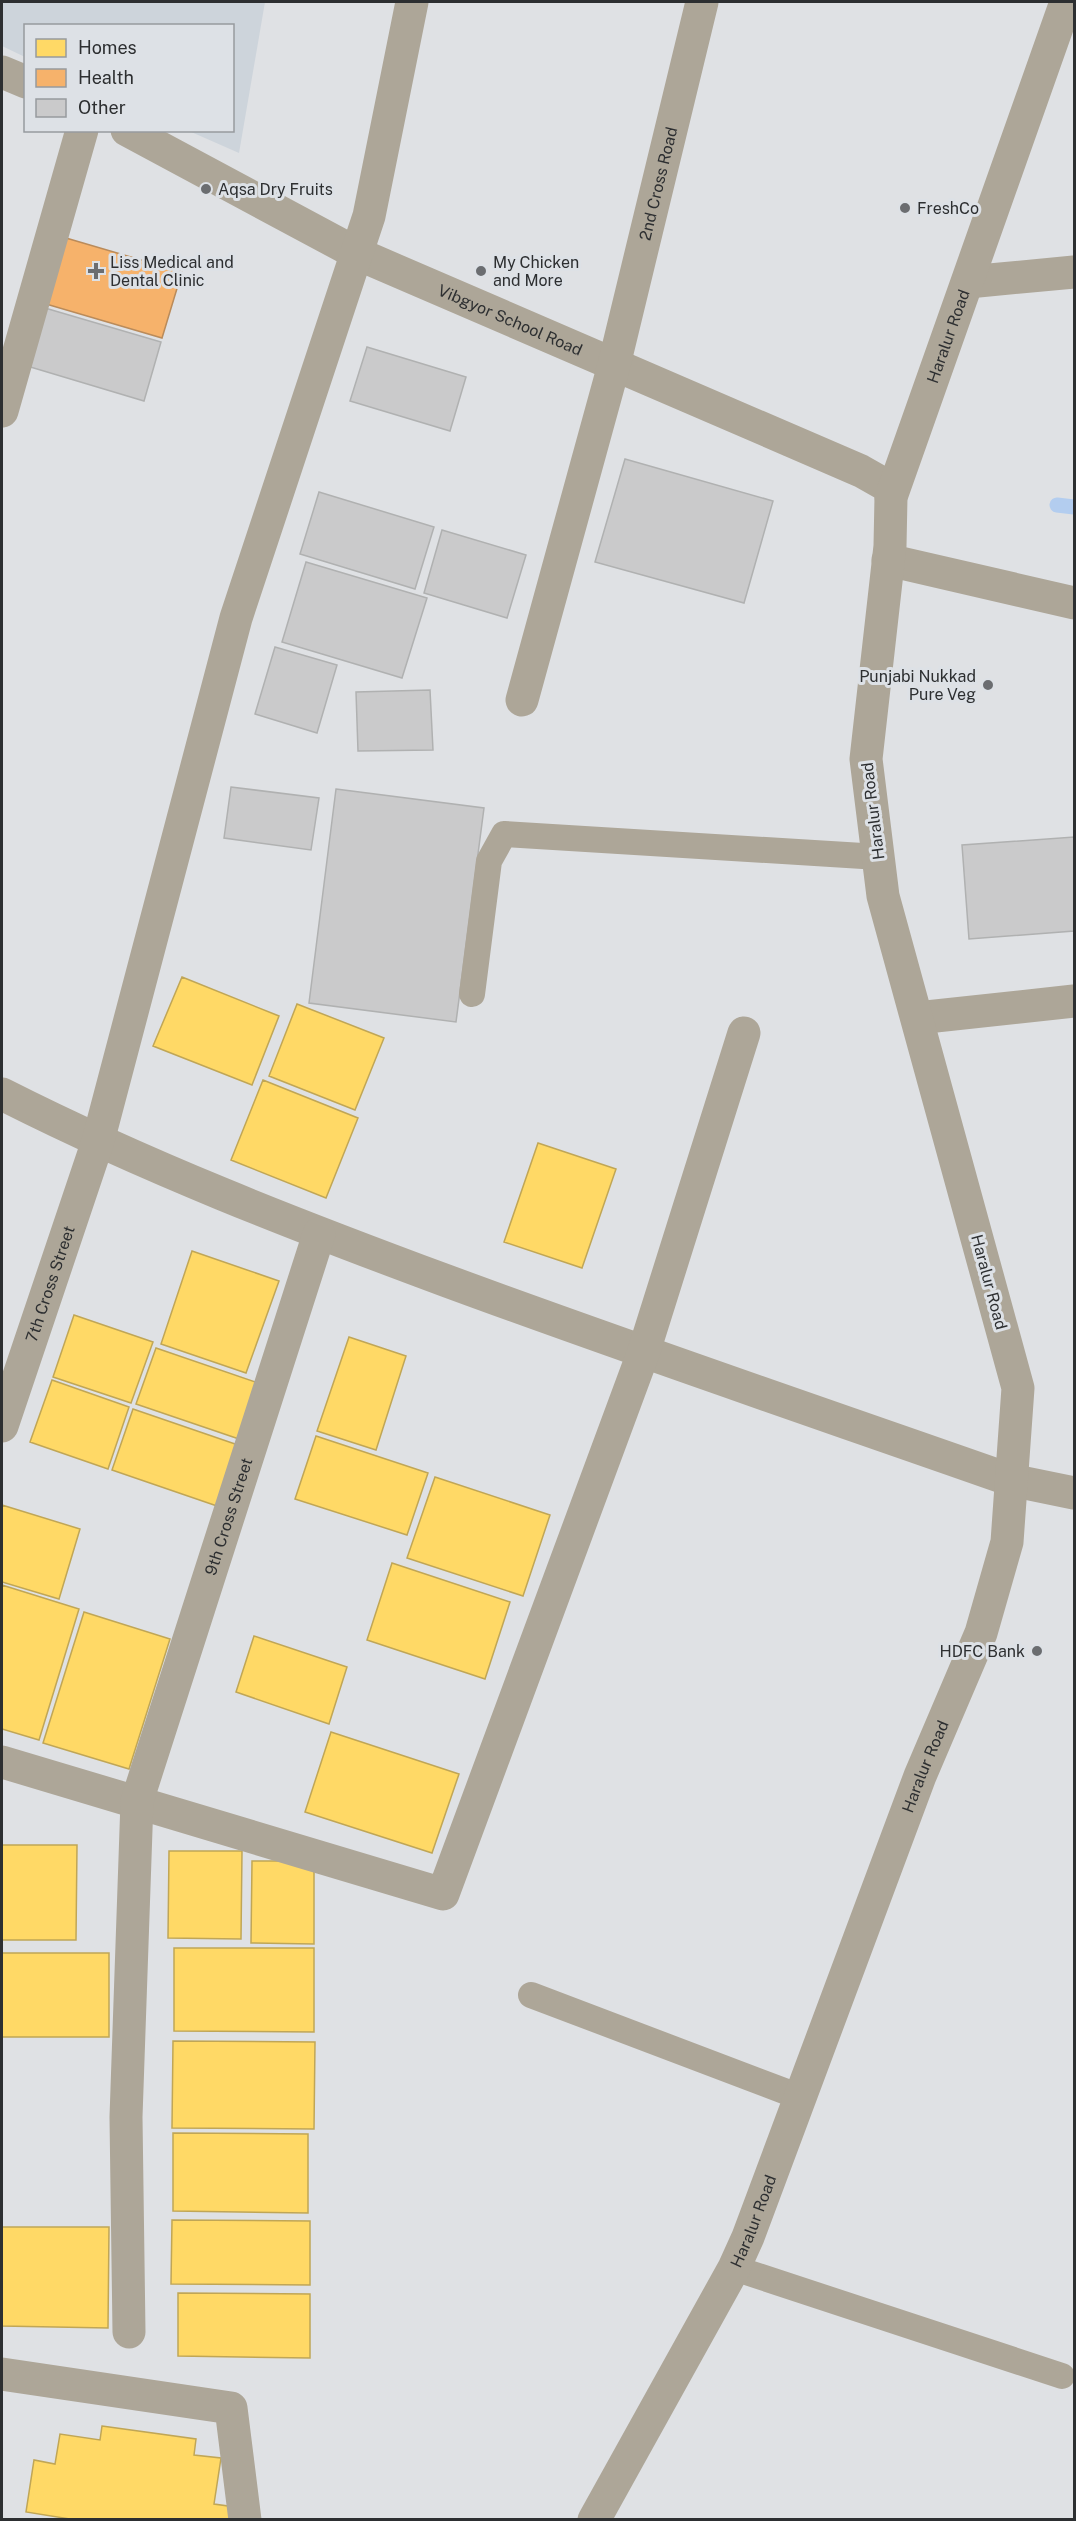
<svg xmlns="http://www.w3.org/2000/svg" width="1076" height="2521" font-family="'Public Sans',sans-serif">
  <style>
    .built { fill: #cdd4db }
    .homes { fill: #ffd966; stroke: #c0a656; stroke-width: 1.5 }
    .health { fill: #f6b26b; stroke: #ba8b5a; stroke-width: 1.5 }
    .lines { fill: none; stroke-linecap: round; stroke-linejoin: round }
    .stream { stroke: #b3cdef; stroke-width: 15 }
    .building { fill: #cacacb; stroke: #b0b1b1; stroke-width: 1.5 }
    .service { stroke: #ada698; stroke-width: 26 }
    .minor { stroke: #ada698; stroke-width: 33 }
    .tertiary { stroke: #ada698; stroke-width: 33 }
    .poi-dot { fill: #6b6d70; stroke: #dde1e6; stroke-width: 2 }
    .labels { text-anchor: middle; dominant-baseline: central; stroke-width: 6; stroke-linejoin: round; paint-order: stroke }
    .street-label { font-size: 16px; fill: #2d2f31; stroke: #dde1e6 }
    .poi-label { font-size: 16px; fill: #2d2f31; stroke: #dde1e6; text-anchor: start }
  </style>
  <rect width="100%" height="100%" fill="#dfe1e4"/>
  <path class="built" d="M2 2H265L239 153 189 131 232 130V26H26L25 57 2 46Z"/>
  <path class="homes" d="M182 977 279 1016 252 1085 153 1046Z
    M297 1004 384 1038 355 1110 269 1076Z
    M263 1080 358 1118 326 1198 231 1160Z
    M538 1143 616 1169 582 1268 504 1242Z
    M192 1251 279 1281 246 1373 161 1344Z
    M74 1315 153 1342 131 1403 53 1377Z
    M349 1337 406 1356 376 1450 317 1431Z
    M156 1348 258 1383 239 1439 136 1404Z
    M52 1380 129 1407 108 1469 30 1442Z
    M133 1409 238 1445 217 1506 112 1470Z
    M316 1436 428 1473 407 1535 295 1499Z
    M435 1477 550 1515 523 1596 407 1558Z
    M2 1505 80 1529 59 1599 2 1582Z
    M392 1563 510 1602 485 1679 367 1640Z
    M2 1585 79 1609 39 1740 2 1729Z
    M84 1612 170 1639 129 1769 43 1743Z
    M254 1636 347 1667 329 1724 236 1692Z
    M331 1732 459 1774 432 1853 305 1812Z
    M2 1845H77L76 1940H2Z
    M169 1851H242L241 1939 168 1938Z
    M252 1861H314V1944L251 1943Z
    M174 1948H314V2032L174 2031Z
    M2 1953H109V2037H2Z
    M173 2041 315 2042 314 2129 172 2128Z
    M173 2133 308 2134V2213L173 2211Z
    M172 2220 310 2221V2285L171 2284Z
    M2 2227H109L108 2328 2 2326Z
    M178 2293 310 2294V2358L178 2356Z
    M102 2426 196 2439 194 2455 221 2458 214 2504 235 2507 233 2520H76L26 2512 34 2460 55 2464 60 2434 100 2440Z"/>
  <path class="health" d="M66 238 182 272 162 338 46 304Z"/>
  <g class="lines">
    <path class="stream" d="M1057 505 1074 507"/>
  </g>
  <path class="building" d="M45 308 161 342 144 401 27 366Z
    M367 347 466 377 450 431 350 401Z
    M625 459 773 501 744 603 595 562Z
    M319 492 434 527 415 589 300 554Z
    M442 530 526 555 507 618 424 593Z
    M306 562 427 598 402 678 282 642Z
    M275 647 337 665 317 733 255 714Z
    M430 690 433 750 358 751 356 692Z
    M231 787 319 798 311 850 224 838Z
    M336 789 484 808 456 1022 309 1003Z
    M1074 837V931L969 939 962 845Z"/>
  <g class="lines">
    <path class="service" d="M472 994 489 861 504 834 879 857
      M531 1995 800 2097
      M734 2268 1062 2376"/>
    <g class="minor">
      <path d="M2 72 26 82"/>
      <path id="s1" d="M127 130 358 254 861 471 891 488V497"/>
      <path d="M968 282 1074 272"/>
      <path d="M2 411 82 130"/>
      <path d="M888 560 1074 603"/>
      <path id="s2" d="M522 700 614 365 702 2"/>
      <path d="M917 1018 1074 1001"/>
      <path d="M2 1094C146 1167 296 1225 447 1281 634 1350 823 1414 1011 1480L1074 1493"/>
      <path id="s3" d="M2 1426 98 1141 236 618 369 216 412 2"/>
      <path d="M2 1762 443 1894 644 1351 744 1033"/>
      <path id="s4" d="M129 2332 126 2117 137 1801 319 1234"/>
      <path d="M2 2374 231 2408 245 2520"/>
    </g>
    <path class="tertiary" id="s5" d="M594 2520 734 2268 748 2237 920 1776 981 1633 1007 1542 1018 1388 883 896 866 759 890 546 891 497 1066 2"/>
  </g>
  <g class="poi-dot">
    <circle cx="206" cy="189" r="6"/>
    <circle cx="905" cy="208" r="6"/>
    <path d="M93 262h6v6h6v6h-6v6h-6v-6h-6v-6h6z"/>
    <circle cx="481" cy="271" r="6"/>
    <circle cx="988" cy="685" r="6"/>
    <circle cx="1037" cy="1651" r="6"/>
  </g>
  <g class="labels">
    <g class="street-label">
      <text stroke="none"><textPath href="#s2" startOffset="534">2nd Cross Road</textPath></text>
      <text stroke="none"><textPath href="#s1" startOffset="428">Vibgyor School Road</textPath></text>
      <text stroke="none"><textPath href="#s5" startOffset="2301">Haralur Road</textPath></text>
      <text transform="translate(873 811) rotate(-97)">Haralur Road</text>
      <text transform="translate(989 1282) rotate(75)">Haralur Road</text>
      <text stroke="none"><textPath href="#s3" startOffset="150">7th Cross Street</textPath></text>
      <text stroke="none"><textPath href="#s4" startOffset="830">9th Cross Street</textPath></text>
      <text stroke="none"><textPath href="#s5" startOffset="825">Haralur Road</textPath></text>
      <text stroke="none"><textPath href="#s5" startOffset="339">Haralur Road</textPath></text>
    </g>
    <g class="poi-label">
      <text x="218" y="189">Aqsa Dry Fruits</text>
      <text x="917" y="208">FreshCo</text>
      <text x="110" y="262">Liss Medical and<tspan x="110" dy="18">Dental Clinic</tspan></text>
      <text x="493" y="262">My Chicken<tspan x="493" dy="18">and More</tspan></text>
      <text x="976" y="676" text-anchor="end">Punjabi Nukkad<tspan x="976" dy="18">Pure Veg</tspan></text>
      <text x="1025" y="1651" text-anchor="end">HDFC Bank</text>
    </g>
  </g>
  <rect width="1076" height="2521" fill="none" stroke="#2d2f31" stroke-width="6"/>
  <rect x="24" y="24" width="210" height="108" fill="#dde1e6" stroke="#979a9e" stroke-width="1.5"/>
  <rect x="36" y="39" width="30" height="18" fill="#ffd966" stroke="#979a9e" stroke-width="1.5"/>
  <text x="78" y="54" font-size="18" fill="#2d2f31">Homes</text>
  <rect x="36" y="69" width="30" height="18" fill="#f6b26b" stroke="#979a9e" stroke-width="1.5"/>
  <text x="78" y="84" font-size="18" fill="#2d2f31">Health</text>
  <rect x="36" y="99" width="30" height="18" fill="#cacacb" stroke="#979a9e" stroke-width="1.5"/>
  <text x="78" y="114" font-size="18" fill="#2d2f31">Other</text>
</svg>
